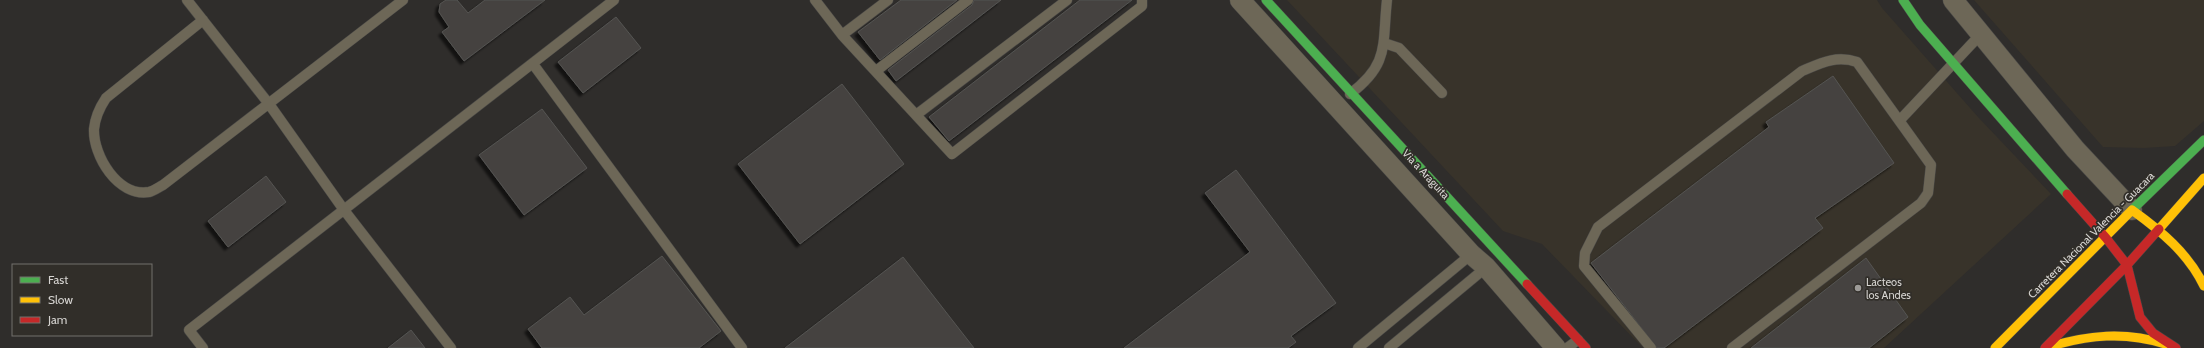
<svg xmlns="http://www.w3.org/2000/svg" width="2204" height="348" font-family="Cabin,sans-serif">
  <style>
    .built { fill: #38332a }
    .building { fill: #444341; stroke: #555452; filter: url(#shadow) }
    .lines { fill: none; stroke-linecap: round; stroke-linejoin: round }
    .lane-casing { stroke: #494846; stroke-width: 11 }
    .street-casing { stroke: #494846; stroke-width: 21 }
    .fast-casing { stroke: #494846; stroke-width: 10 }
    .slow-casing { stroke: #494846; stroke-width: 10 }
    .jam-casing { stroke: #494846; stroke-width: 10 }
    .lane { stroke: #6d6757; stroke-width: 10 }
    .street { stroke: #6d6757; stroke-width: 20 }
    .fast { stroke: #4caf50; stroke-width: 9 }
    .slow { stroke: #ffc107; stroke-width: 9 }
    .jam { stroke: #c62828; stroke-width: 9 }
    .poi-dot { fill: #9c9a97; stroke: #312e29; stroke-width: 1.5 }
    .labels { text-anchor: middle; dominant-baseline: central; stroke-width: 3.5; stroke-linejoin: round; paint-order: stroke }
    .street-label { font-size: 11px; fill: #d6d4d1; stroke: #312e29 }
    .poi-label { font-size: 11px; fill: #d6d4d1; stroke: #312e29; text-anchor: start }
  </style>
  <defs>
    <filter id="shadow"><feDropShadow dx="-3.5" dy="3.5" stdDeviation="1" flood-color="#0009"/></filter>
  </defs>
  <rect width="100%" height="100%" fill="#2f2d2b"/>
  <path class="built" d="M1287 0H1877L1882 8 1978 117 2051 194 1884 348H1643L1542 244 1503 231Z
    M1974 0H2204V121L2175 146 2144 148 2103 147Z"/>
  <path class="building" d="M446 0H457L468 13 485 0H545L464 61 442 32 449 27 439 12 440 4Z
    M901 0H957L880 60 858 32Z
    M974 0H1001L896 81 888 70 972 5Z
    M1080 0H1132L949 141 929 117Z
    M616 17 641 48 583 93 558 62Z
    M1833 76 1894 163 1815 218 1823 228 1664 348H1657L1591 263 1769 127 1766 122Z
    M842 84 904 164 800 244 738 164Z
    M542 109 587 168 524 215 479 155Z
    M1236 170 1336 303 1291 336 1296 342 1288 348H1124L1250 252 1205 193Z
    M266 176 286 202 228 247 208 221Z
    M662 256 721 331 699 348H542L528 329 570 297 584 315Z
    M903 257 974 348H785L850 298Z
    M1866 258 1908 317 1869 348H1751Z
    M411 330 425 348H388Z"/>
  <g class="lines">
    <defs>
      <path id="lane" d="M187 0 269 104 344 210 451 348
        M815 0 842 35 952 154 1142 6V0
        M203 20 106 98C100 107 95 118 94 129 93 156 118 197 149 192 154 191 159 187 163 185L403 0
        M842 35 888 0
        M1384 43 1399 48 1442 93
        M533 64 742 348
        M876 71 968 0
        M1350 94C1390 64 1382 45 1387 0
        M916 115 1067 0
        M1900 120 1981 34
        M203 348 189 330 614 0
        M1358 348 1474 252
        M1389 348 1489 265
        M1567 348 1578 340
        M1651 348 1584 266 1585 253 1598 227 1802 71C1821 63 1836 55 1857 62L1931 165 1928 193 1921 203 1732 348"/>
      <path id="street" d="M1240 0 1471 254 1486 267 1556 348
        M1953 0 2075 149 2132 210"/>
      <path id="fast" d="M1266 0 1527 284
        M1903 0 1920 25 2067 194
        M2132 210 2204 140"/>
      <path id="slow" d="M2159 229 2204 178
        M2048 347C2088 335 2125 331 2165 344
        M1995 348 2132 210C2161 231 2188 253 2204 286"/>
      <path id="jam" d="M2067 194 2106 238
        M2106 238 2127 265 2140 317 2153 333 2176 348
        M1527 284 1586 348
        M2045 348 2127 265 2159 229"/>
    </defs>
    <use href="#lane" class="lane-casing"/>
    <use href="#street" class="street-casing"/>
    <use href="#fast" class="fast-casing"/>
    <use href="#slow" class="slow-casing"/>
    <use href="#jam" class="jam-casing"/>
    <use href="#lane" class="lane"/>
    <use href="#street" class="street"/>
    <use href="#fast" class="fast"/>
    <use href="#slow" class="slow"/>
    <use href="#jam" class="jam"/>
  </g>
  <circle class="poi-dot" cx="1858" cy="288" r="4"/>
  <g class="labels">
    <g class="street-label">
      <text transform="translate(1426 174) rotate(47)">Via a Araguita</text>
      <text transform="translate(2091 235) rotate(-45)">Carretera Nacional Valencia - Guacara</text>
    </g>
    <g class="poi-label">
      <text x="1866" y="282">Lacteos<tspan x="1866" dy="13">los Andes</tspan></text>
    </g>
  </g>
  <rect x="12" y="264" width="140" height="72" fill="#312e29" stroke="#73706c"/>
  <rect x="20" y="277" width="20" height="6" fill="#4caf50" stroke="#73706c"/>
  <text x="48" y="284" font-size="12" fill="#d6d4d1">Fast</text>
  <rect x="20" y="297" width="20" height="6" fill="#ffc107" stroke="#73706c"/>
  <text x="48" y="304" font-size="12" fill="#d6d4d1">Slow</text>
  <rect x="20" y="317" width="20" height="6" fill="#c62828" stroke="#73706c"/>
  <text x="48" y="324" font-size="12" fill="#d6d4d1">Jam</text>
</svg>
